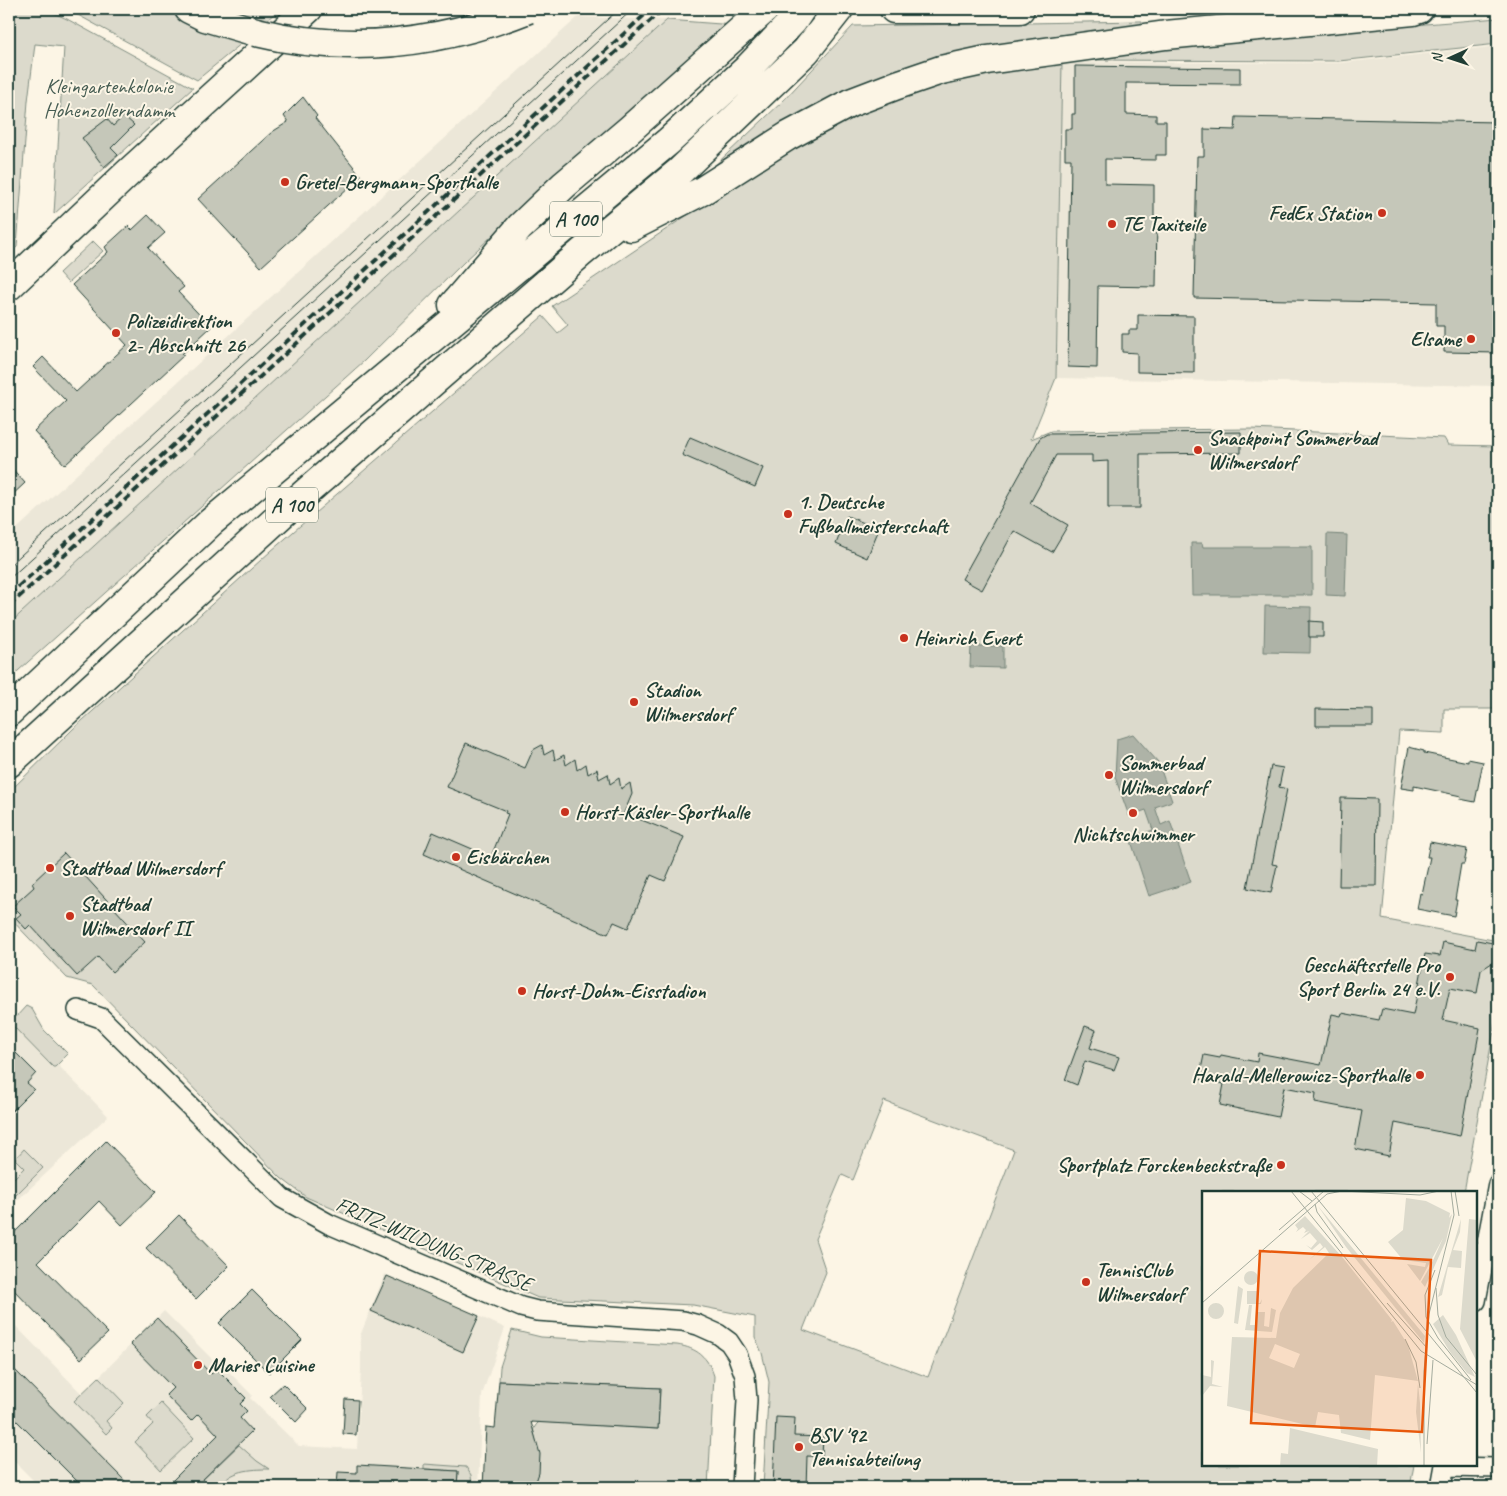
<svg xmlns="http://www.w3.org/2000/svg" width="1507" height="1496" font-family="Caveat,sans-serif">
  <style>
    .built { fill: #ece7d8 }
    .green { fill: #dcdacc; stroke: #7e8c80; fill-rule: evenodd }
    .water { fill: #aeb3a7; stroke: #758479 }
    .building { fill: #c5c7b9; stroke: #1f3d34 }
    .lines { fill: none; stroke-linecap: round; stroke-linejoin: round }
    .street-casing { stroke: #1f3d34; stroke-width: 22 }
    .secondary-casing { stroke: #1f3d34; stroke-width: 31 }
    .highway-casing { stroke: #1f3d34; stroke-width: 31 }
    .street { stroke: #fcf5e5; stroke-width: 19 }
    .secondary { stroke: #fcf5e5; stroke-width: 28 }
    .highway { stroke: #fcf5e5; stroke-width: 28 }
    .tram { stroke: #1f3d34; stroke-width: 1 }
    .rail { stroke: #1f3d34; stroke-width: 4; stroke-dasharray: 8 4; stroke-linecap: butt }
    .highway-bridge-casing { stroke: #1f3d34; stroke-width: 31; stroke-linecap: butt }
    .highway-bridge { stroke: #fcf5e5; stroke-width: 28 }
    .poi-dot { fill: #c8321e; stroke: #fcf5e5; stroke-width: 2 }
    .labels { text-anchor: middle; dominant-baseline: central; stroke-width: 4; stroke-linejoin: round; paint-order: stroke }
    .shield { fill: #fcf5e5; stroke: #617469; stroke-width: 1 }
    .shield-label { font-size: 20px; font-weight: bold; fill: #1f3d34 }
    .park-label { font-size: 21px; fill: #455c52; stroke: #fcf5e5 }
    .poi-label { font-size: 21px; font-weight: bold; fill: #1f3d34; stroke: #fcf5e5; text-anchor: start }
    .street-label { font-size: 21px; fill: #1f3d34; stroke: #fcf5e5 }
    .inset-road { fill: none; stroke: #a4ab9e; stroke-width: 1 }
    .view { fill: #e8590c; fill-opacity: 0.15; stroke: #e8590c; stroke-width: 2.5 }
    .inset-edge { fill: none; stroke: #1f3d34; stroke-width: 2.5 }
  </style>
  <rect width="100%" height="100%" fill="#fcf5e5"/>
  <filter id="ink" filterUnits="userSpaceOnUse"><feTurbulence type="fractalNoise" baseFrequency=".02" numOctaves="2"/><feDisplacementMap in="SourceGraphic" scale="10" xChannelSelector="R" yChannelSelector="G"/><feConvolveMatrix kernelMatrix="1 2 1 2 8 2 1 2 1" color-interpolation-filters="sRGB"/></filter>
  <g filter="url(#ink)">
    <path class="built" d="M578 17 667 20 9 624V536Z
      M1498 46V386L1056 378 1062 62 1339 63Z
      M9 1015 108 1116 9 1208Z
      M385 1274 505 1328 482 1395 478 1487H40L9 1456V1319L82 1394 164 1311 219 1366 221 1364 252 1395 250 1398 299 1446 357 1449 361 1369V1345L360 1336Z"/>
    <path class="green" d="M9 9H45L67 19 193 88 54 214 64 47 35 44 28 101 17 247 9 254Z
      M67 9H162L242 43 197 80Z
      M215 9H279L264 23Z
      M1498 18V44L1339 61 1079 60 1256 38Z
      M667 20 734 25 508 221 464 262 364 361 9 679V624Z
      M1142 21V26L978 50 708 172 783 101 853 26Z
      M1062 62 1056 378 1031 439 1051 431 1252 429 1444 438 1448 445 1498 446V709H1444V733L1399 731 1382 919 1498 941V1008L1464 1192H1203V1465H1414L1410 1487H763L769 1382 762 1353 755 1337V1317L693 1305 538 1298 306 1197 281 1178 93 985 67 978 9 917V792L73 729 271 551 543 316 558 333 568 325 552 306 759 167 862 111 936 86 980 74ZM884 1101 1014 1150 928 1377 803 1330 826 1272 815 1239 842 1175 853 1180Z
      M93 241 103 251 68 283 59 273Z
      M26 1006 32 1009 44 1030 68 1054 55 1067H53L9 1022V1010L16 1017Z
      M24 1149 43 1168 9 1202V1183L24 1168 15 1159Z
      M512 1330 541 1337 677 1345C697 1348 708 1357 714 1376L708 1487H534C542 1467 539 1450 533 1430L536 1425 539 1422 658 1429 660 1388 499 1381 500 1367Z
      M99 1377 124 1403 106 1421 112 1428 106 1434 74 1401Z
      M161 1403 194 1438 161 1470 135 1442 153 1424 147 1417Z
      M239 1445 257 1461 269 1469C252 1469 229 1470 220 1487H195Z
      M424 1464 466 1467 471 1475 472 1487H457L458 1471 424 1469Z"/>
    <path class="water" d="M1327 534 1347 535 1345 596 1326 595Z
      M1191 543H1202L1203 547H1312V595H1192Z
      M1265 606 1311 607 1310 653 1264 652Z
      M971 646H1003V668L970 667Z
      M1133 734 1158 762 1172 801 1155 807 1161 825 1170 821 1191 882 1149 896 1130 838 1153 830 1146 810 1129 816 1115 777 1117 739Z"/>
    <path class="building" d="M1075 66 1240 68V84L1126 83V114L1156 115V121H1166V155H1156V160L1105 159V184L1154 185V217H1157L1156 287 1098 286 1097 368 1068 367 1071 159H1065V129H1072V114H1075Z
      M303 97 317 116 315 118 361 176 261 267 198 199 272 132 288 122 284 116Z
      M124 116 134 125 111 148 118 155 104 167 82 138 107 119 113 126Z
      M1236 117 1498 122V353L1444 352V326H1436V303L1194 298 1197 156H1204V129L1235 130Z
      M148 215 165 233 148 248 184 287 178 292 211 327 182 354 184 355 65 465 34 431 66 401 33 367 43 357 76 392 127 345 72 285 108 252 105 247 128 226 132 230Z
      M1138 315 1194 316V373L1137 372V353L1122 352V334H1129V330H1138Z
      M1241 432V453L1140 454V508H1108V461L1092 462V455H1056L1030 503 1068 525 1052 552 1014 531 982 590 962 579 1040 438 1047 434Z
      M690 437 763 468 755 487 682 455Z
      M9 465 25 483 9 498Z
      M847 516 879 529 867 558 836 544Z
      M1309 621 1323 622V637H1309Z
      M1316 709 1373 710V726H1316Z
      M466 743 525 768 533 750 542 745 544 755 553 750 555 760 564 755 566 765 575 759 577 770 586 764 588 774 597 769 599 779 608 774 610 784 619 778 621 789 630 783 632 794 624 813 684 837 665 881 651 875 628 928 614 922 608 934 424 854 433 832 491 857 508 814 505 813 506 811 447 787Z
      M1409 747 1424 751V753L1468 762V759L1483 762 1475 802 1460 799 1461 796 1414 786V790L1401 788Z
      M1271 766 1283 768 1279 787 1287 789 1272 864 1277 865 1271 893 1247 888Z
      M1341 798 1377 799 1376 886H1339Z
      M1430 842 1467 849 1464 864H1461L1455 900H1457L1454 916 1417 909 1420 893 1422 894 1430 857H1427Z
      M64 853 145 942 112 972 98 957 77 976 30 925 26 929 16 918 21 914 13 906 34 887 32 883Z
      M1477 940 1498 944 1495 961 1481 970 1477 993 1450 988 1443 1020 1480 1028 1460 1136 1395 1123 1389 1156 1355 1149 1362 1111 1315 1102 1316 1093 1284 1087 1278 1117 1220 1105 1224 1084 1199 1079 1204 1055 1220 1058 1221 1055 1257 1062 1258 1053 1321 1065 1332 1014 1341 1016 1342 1013 1379 1020 1382 1009 1413 1015 1425 954 1440 956 1443 942 1475 949Z
      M1085 1026 1096 1030 1090 1048 1119 1057 1114 1070 1085 1061 1077 1085 1065 1080Z
      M9 1046 36 1073 27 1083 34 1089 9 1114Z
      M106 1141 156 1192 122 1225 99 1201 38 1262 108 1333 81 1359 9 1285V1238Z
      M179 1215 229 1266 196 1299 146 1248Z
      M387 1276 479 1316 463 1352 371 1311Z
      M252 1290 302 1340 269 1373 219 1323Z
      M157 1318 211 1374 217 1369 246 1398 240 1404 247 1411 240 1418 252 1431 195 1487H166L218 1435 198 1414 191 1421 166 1395 173 1388 130 1344Z
      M9 1364 131 1487H83L9 1413Z
      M499 1381 660 1388 658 1429 531 1422 540 1454 539 1473 534 1487H483L486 1427 495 1428Z
      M283 1384 308 1409 296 1422 270 1396Z
      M345 1399 358 1400 356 1435 343 1434Z
      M776 1417 795 1418 794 1436 823 1437 822 1457 807 1456 806 1487H773Z
      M357 1465 458 1471 457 1487H337L338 1472 357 1473Z"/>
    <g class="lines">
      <defs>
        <path id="street" d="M78 1010 101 1018 282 1198 329 1224 521 1307 537 1311 683 1321 698 1325 718 1334 729 1342 737 1354 745 1376 747 1400 742 1487
          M1476 1301 1498 1184
          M1445 1467 1498 1468
          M1441 1487 1445 1465"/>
        <path id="secondary" d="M9 286 127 174 308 9"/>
        <path id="highway" d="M189 9 205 17 256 32
          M894 9H1020
          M631 227 702 191 788 136 850 103 897 85 941 70 987 60 1166 35 1413 11 1419 9
          M453 305 520 227 564 185 629 130 765 9
          M9 712 211 522 669 141 747 69 793 21 801 9
          M9 763 303 495 581 253 680 171 806 51 839 9"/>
      </defs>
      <use href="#street" class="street-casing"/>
      <use href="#secondary" class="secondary-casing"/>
      <use href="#highway" class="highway-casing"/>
      <use href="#street" class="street"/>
      <use href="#secondary" class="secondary"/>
      <use href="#highway" class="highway"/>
      <path class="tram" d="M9 566 619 9
        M9 579 633 9"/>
      <path class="rail" d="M9 595 651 9
        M9 606 663 9"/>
      <defs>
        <path id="highway-bridge" d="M256 32C349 55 440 44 528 9"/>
      </defs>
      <use href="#highway-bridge" class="highway-bridge-casing"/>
      <use href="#highway-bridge" class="highway-bridge"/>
    </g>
  </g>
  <g class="poi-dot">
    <circle cx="285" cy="182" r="5"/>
    <circle cx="1382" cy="213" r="5"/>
    <circle cx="1112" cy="224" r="5"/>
    <circle cx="116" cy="333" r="5"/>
    <circle cx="1471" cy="339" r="5"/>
    <circle cx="1198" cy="450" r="5"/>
    <circle cx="788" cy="514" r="5"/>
    <circle cx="904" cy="638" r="5"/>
    <circle cx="634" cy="702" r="5"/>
    <circle cx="1109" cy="775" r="5"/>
    <circle cx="565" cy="812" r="5"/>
    <circle cx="1133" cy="813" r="5"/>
    <circle cx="456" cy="857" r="5"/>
    <circle cx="50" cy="868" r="5"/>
    <circle cx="70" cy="916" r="5"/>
    <circle cx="1450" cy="977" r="5"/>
    <circle cx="522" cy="991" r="5"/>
    <circle cx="1420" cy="1075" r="5"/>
    <circle cx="1281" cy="1165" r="5"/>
    <circle cx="1086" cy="1282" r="5"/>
    <circle cx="198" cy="1365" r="5"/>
    <circle cx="799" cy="1447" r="5"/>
  </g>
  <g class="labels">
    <g class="shield">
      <rect x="550" y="201.5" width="52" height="35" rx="4"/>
      <rect x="266" y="487.5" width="52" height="35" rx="4"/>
    </g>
    <g class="shield-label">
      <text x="576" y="219">A 100</text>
      <text x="292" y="505">A 100</text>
    </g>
    <g class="park-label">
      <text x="109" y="86">Kleingartenkolonie<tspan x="109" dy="24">Hohenzollerndamm</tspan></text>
    </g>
    <g class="poi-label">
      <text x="295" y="182">Gretel-Bergmann-Sporthalle</text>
      <text x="1372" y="213" text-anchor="end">FedEx Station</text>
      <text x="1122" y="224">TE Taxiteile</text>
      <text x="126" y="321">Polizeidirektion<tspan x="126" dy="24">2- Abschnitt 26</tspan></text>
      <text x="1461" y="339" text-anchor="end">Elsame</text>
      <text x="1208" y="438">Snackpoint Sommerbad<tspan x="1208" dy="24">Wilmersdorf</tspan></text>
      <text x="798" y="502">1. Deutsche<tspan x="798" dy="24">Fußballmeisterschaft</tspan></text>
      <text x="914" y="638">Heinrich Evert</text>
      <text x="644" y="690">Stadion<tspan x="644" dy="24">Wilmersdorf</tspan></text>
      <text x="1119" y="763">Sommerbad<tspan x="1119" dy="24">Wilmersdorf</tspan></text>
      <text x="575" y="812">Horst-Käsler-Sporthalle</text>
      <text x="1133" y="834" text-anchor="middle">Nichtschwimmer</text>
      <text x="466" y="857">Eisbärchen</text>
      <text x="60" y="868">Stadtbad Wilmersdorf</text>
      <text x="80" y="904">Stadtbad<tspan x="80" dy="24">Wilmersdorf II</tspan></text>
      <text x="1440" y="965" text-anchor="end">Geschäftsstelle Pro<tspan x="1440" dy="24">Sport Berlin 24 e.V.</tspan></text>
      <text x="532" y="991">Horst-Dohm-Eisstadion</text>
      <text x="1410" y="1075" text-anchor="end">Harald-Mellerowicz-Sporthalle</text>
      <text x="1271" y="1165" text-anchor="end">Sportplatz Forckenbeckstraße</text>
      <text x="1096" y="1270">TennisClub<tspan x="1096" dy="24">Wilmersdorf</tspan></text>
      <text x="208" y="1365">Maries Cuisine</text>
      <text x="809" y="1435">BSV '92<tspan x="809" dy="24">Tennisabteilung</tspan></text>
    </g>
    <g class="street-label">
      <text transform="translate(434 1244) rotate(23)">FRITZ-WILDUNG-STRASSE</text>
    </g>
  </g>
  <g transform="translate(1202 1191)">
    <rect width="275" height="275" fill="#fcf5e5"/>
    <path d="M204 7 224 10 248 22 247 27 250 23 244 50 223 96 219 91 229 74 241 47 218 90 205 73 223 76 224 72 201 69 186 51 201 39ZM116 15 223 145 222 152 144 56ZM103 25 141 67 190 129 189 131 191 130 206 154 216 190 173 184 168 249 139 242 137 224 116 221 113 236 25 215 30 146 74 147 78 122 91 97 127 62 123 56 107 69 121 56 118 52 110 59 104 54 109 57 115 50 108 42 99 48 107 40 102 42 104 39 101 36 94 41 96 38 93 34ZM73 153 98 163 92 177 67 167ZM259 28 258 41 251 59 260 60 259 77 246 76 240 104 236 106ZM267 28 275 29 274 169 258 138ZM42 87a7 7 0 1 1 14 0a7 7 0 1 1-14 0ZM36 95 41 98 36 133 32 132ZM45 100H56L55 112H58L60 108 59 113H45ZM6 120a8 8 0 1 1 16 0a8 8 0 1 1-16 0ZM47 114H50L48 134H53L54 121H63L62 135 67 136 69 117 74 119 70 141 43 139ZM241 124 254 144 273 186 265 182 248 161 231 133ZM9 169 12 170 10 193 21 196 8 195 0 205V184L9 186ZM216 192 218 212 219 262 214 221ZM88 237 176 258 175 275H78L79 262 86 263Z" fill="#dcdacc" fill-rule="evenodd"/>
    <path class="inset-road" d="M89 0 219 160 275 194M97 0 110 10M109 0 275 202M249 0 252 24M253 0 257 25M113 13 115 21 141 57M77 39 122 0M233 79 223 104 224 126 236 147 269 189M234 97 236 124 244 146 275 184M0 112 125 3 140 0 218 4 237 0M185 112 225 157M203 148 214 171 218 197M225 253 231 169M222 275V180L227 123 252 24"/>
    <path class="view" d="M58 60 229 69 220 241 49 232Z"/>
    <rect width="275" height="275" class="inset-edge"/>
  </g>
  <rect width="1507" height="1496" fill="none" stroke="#fcf5e5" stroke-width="30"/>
  <rect x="15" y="15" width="1477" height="1466" fill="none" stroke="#1f3d34" stroke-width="2" filter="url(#ink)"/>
  <g transform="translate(1450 58) rotate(267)" stroke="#fcf5e5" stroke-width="4" paint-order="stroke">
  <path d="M0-4L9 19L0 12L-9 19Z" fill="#1f3d34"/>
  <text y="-8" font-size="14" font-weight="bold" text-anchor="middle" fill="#1f3d34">N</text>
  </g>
</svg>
